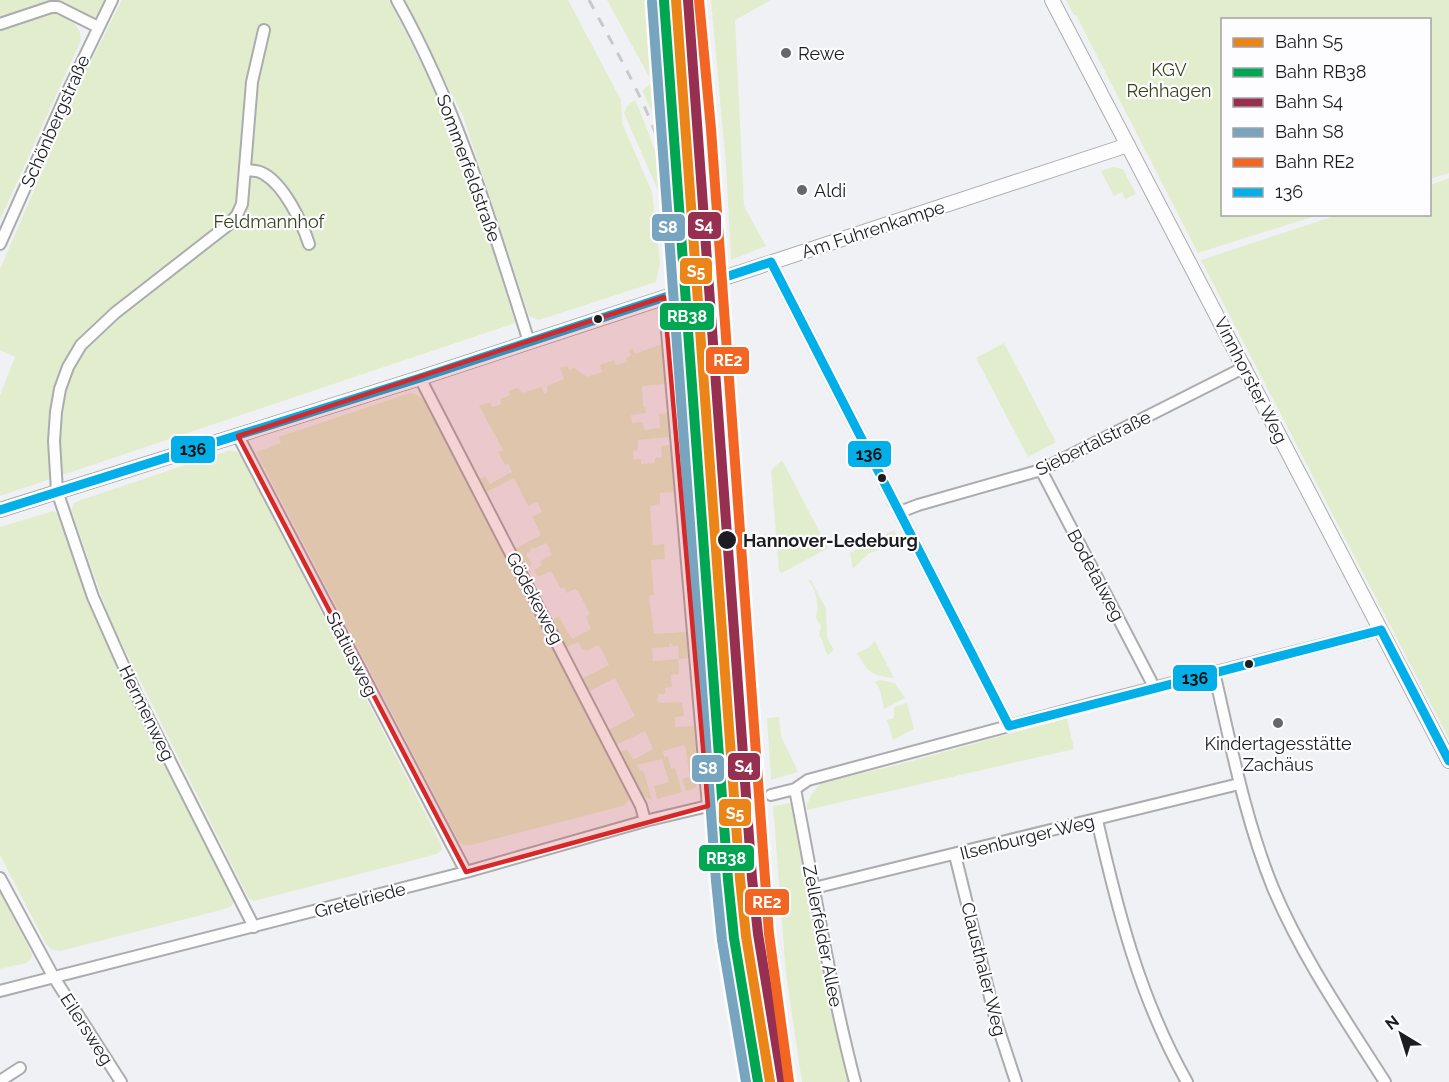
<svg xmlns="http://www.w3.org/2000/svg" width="1449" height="1082" font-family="Raleway,sans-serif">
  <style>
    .green { fill: #e2edce }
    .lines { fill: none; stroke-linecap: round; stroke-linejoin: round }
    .minor-tunnel { stroke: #d0d1d5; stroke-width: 10; stroke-dasharray: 10 5; stroke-linecap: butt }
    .minor-casing { stroke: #acacaf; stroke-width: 14 }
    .tertiary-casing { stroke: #acacaf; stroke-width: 16 }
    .minor { stroke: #fdfdfe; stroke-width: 10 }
    .tertiary { stroke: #fdfdfe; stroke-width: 14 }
    .rail { stroke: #c9c9ca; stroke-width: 3; stroke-dasharray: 10 10; stroke-linecap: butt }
    .bus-1-casing { stroke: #fdfdff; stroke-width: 14 }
    .bus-1 { stroke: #03afe9; stroke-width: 9 }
    .rail-1-casing { stroke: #fdfdff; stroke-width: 15 }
    .rail-2-casing { stroke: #fdfdff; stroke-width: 15 }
    .rail-3-casing { stroke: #fdfdff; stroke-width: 15 }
    .rail-4-casing { stroke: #fdfdff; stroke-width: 15 }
    .rail-5-casing { stroke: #fdfdff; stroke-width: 15 }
    .rail-1 { stroke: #ec8518; stroke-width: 10 }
    .rail-2 { stroke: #00a651; stroke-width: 10 }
    .rail-3 { stroke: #972f50; stroke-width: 10 }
    .rail-4 { stroke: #77a5c0; stroke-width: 10 }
    .rail-5 { stroke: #f26522; stroke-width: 10 }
    .marked { fill: #d62828; fill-opacity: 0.2; stroke: #d62828; stroke-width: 4.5; stroke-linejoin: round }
    .poi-dot { fill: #66676b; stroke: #fdfdff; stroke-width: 2 }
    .bus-dot { fill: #1c1d20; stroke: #fdfdff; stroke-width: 2 }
    .labels { text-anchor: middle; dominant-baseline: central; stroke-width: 4.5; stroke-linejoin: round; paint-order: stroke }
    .poi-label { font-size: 18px; fill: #1c1d20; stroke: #fdfdff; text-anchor: start }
    .park-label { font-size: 18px; fill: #37411b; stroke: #fdfdff }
    .street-label { font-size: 18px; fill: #1c1d20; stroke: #fdfdff }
    .stop-label { font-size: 18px; font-weight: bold; fill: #1c1d20; stroke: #fdfdff; text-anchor: start }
    .line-badge { stroke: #fdfdff; stroke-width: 2 }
    .badge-label { font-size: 16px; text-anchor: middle; font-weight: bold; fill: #fff }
    .pale-badge-label { font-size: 16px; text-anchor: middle; font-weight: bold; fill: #111 }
  </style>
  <rect width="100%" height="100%" fill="#f0f1f5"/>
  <path class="green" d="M0 0H112L98 27 58 7 0 24Z
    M122 0H389L439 99 489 235 515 323 0 496V395L15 357 0 350V269L83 77Z
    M404 0H568L621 100 622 123 652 192 660 262 656 282 539 320 529 316 463 116Z
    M607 0H668L680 186 655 117 642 91 652 82Z
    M711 0H771L735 20 744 206 766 246 731 260 726 166Z
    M1066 0H1449V173L1430 179V20H1222V214L1318 215 1198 253 1076 15H1074Z
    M52 12C66 20 81 21 81 40L0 220V29Z
    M635 100C652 138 666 180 673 221 677 244 677 268 682 291L718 786 707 788 666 295 664 204 624 113 627 106Z
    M1113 167 1123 169 1136 194 1125 199 1122 192 1114 196 1101 171Z
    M1449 178V739L1201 260 1338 215 1430 214V185Z
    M1004 343 1056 442 1028 457 976 358Z
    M661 344 665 384 642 386 643 406 645 407 646 413 631 415 632 423 643 422 644 430 660 428 659 414 667 413 669 437 638 440V450L633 451 634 459H641V464L655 463V458L662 457 661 446 670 445 674 492 660 493V504L650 506 653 545 664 544 665 559 651 560 654 595 649 596 654 634 686 632 688 658 679 659 678 646H673L671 643 669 644V647L652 648 653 661 678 659 679 674 671 675 672 687 665 688V694H659L657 700 659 703 682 702 684 716 675 717V727L694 726 698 781 695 788 686 791 682 779 690 777 685 745 663 751 664 757 668 756 671 769 675 768 682 792 657 799 654 786 669 782 662 759 637 765 640 771 643 770 652 800 642 796 620 752 627 749 633 760 653 749 645 731 616 745 608 730 635 716 615 678 588 692 581 679 609 665 599 645 586 651 585 649 583 650 578 642 565 648 552 622 558 615 572 639 591 629 586 617 590 614 578 591 575 589 567 593 564 587 561 589 551 571 538 577 534 570 542 565 540 561 552 555 549 550 551 547 549 548 546 543 534 549 533 547 530 549 531 551 526 554 532 565 524 569 514 549 541 535 532 517 542 512 537 502 528 506 514 478 485 493 478 480 485 476 490 484 512 472 508 463 505 465 498 452 503 450 479 406 490 402 492 407 501 404 500 399 510 395 508 391 518 388 522 393 542 387 544 394 547 393V386L564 379 560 368 568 366 569 370 574 368 587 377 602 372 600 365 614 360 616 365 627 362 626 358 631 356 629 350 633 348 635 354Z
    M410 393 418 395 425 402 629 794V800L623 806 471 845H464L459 842 256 452 281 443 278 437Z
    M230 450 237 452 241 456 441 844 442 850 437 854 254 901 249 899 110 620 71 510 73 504 78 501Z
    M782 460 828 548 782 573 779 571 771 470Z
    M53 511 60 515 120 672 235 899 232 906 221 910 60 951 51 949 46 944 0 855V527Z
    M894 530 901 543 869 553 853 569 850 553Z
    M808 580H811L826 609 827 638 834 650 828 655C823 648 824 641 819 635L821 626 816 618C819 606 817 590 808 580Z
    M875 641 894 678C870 675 869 673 857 653L868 648Z
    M880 680 895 683 905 698 884 709 880 690 875 682Z
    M907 703 914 729 893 740 887 720 894 718V707Z
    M779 717 781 736 798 772 771 780 767 718Z
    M1067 718 1074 749 807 810V804L812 794 821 783 897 765Z
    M791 803 794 806 795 821H801L852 1082H802L786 974 773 806Z
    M0 892 32 954 31 959 26 963 0 969Z"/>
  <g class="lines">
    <path class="minor-tunnel" d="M720 806 771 795"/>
    <defs>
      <path id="minor" d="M397 0C457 107 492 225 529 342
        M0 24 51 7H58L98 27
        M245 171C252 170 258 170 264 174 284 185 302 222 309 244
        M0 244 67 93 112 0
        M771 262 1009 726
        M664 297 708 806
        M420 378 641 806 645 821
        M238 436 466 872
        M1041 470 1151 681
        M900 512 918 505 1041 470 1245 367
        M1214 672C1231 745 1245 819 1273 888 1302 957 1345 1019 1385 1082
        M795 789C814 887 830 986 855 1082
        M771 795 795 789 808 780 1094 703 1381 630
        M1097 820C1118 912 1140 999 1187 1082
        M955 855 996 1021 1016 1082
        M0 878 53 976 121 1082
        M814 888 1239 784
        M254 927 136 694 93 597 57 491 54 441 56 412 60 389 68 367 81 345 115 313 228 225 237 215 242 204 252 82 264 30
        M0 991 466 872 645 821 708 806H720
        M0 1081 20 1068"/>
      <path id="tertiary" d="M1052 0 1449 761
        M0 510 420 378 1128 145"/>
    </defs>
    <use href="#minor" class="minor-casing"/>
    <use href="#tertiary" class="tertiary-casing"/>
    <use href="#minor" class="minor"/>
    <use href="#tertiary" class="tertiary"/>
    <path class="rail" d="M589 0C615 49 643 96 661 148 672 179 678 210 684 242L715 646 727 827 737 927 762 1082"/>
    <defs>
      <path id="bus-1" d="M771 262 1009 726
        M0 510 420 378 771 262
        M1381 630 1449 761
        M1009 726 1381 630"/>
    </defs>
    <use href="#bus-1" class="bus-1-casing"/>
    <use href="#bus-1" class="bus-1"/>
    <defs>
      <path id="rail-1" d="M676 0 740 879 746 936 770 1082"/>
      <path id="rail-2" d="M664 1 728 880 734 938 758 1082"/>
      <path id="rail-3" d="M688 0 752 878 758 934 782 1080"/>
      <path id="rail-4" d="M652 2 716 881 722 940 746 1082"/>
      <path id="rail-5" d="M699 0 711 129 769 934 789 1082"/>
    </defs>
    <use href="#rail-1" class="rail-1-casing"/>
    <use href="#rail-2" class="rail-2-casing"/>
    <use href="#rail-3" class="rail-3-casing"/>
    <use href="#rail-4" class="rail-4-casing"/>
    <use href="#rail-5" class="rail-5-casing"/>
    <use href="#rail-1" class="rail-1"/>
    <use href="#rail-2" class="rail-2"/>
    <use href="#rail-3" class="rail-3"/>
    <use href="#rail-4" class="rail-4"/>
    <use href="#rail-5" class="rail-5"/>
  </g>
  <path class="marked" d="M664 297 708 806 466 872 238 436Z"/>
  <g class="poi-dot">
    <circle cx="786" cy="53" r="6"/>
    <circle cx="802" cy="190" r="6"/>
    <circle cx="1278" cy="723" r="6"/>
  </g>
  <g class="bus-dot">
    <circle cx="598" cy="319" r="5"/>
    <circle cx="882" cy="478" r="5"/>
    <circle cx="727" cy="540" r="10"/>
    <circle cx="1249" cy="664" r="5"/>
  </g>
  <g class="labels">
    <g class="poi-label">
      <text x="798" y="53">Rewe</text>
      <text x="814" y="190">Aldi</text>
      <text x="1278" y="743" text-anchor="middle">Kindertagesstätte<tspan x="1278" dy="21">Zachäus</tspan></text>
    </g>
    <g class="park-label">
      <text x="1169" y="69">KGV<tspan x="1169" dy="21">Rehhagen</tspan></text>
      <text x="269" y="221">Feldmannhof</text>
    </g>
    <g class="street-label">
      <text transform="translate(55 121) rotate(-66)">Schönbergstraße</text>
      <text transform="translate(469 168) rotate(70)">Sommerfeldstraße</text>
      <text transform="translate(873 229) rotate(-18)">Am Fuhrenkampe</text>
      <text transform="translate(1251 380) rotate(63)">Vinnhorster Weg</text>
      <text transform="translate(1093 443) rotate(-26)">Siebertalstraße</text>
      <text transform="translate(1096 575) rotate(62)">Bodetalweg</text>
      <text transform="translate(535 598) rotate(62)">Gödekeweg</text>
      <text transform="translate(352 654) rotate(63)">Statiusweg</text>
      <text transform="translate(147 713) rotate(64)">Hermenweg</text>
      <text transform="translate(1027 837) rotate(-14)">Ilsenburger Weg</text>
      <text transform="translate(360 900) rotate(-15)">Gretelriede</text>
      <text transform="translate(823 936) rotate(79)">Zellerfelder Allee</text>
      <text transform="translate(984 969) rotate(76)">Clausthaler Weg</text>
      <text transform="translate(87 1029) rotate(57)">Eilersweg</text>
    </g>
    <g class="stop-label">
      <text x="743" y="540">Hannover-Ledeburg</text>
    </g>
  </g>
  <g class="line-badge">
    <rect x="687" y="211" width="35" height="29" rx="6" fill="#972f50"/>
    <rect x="651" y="213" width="35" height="29" rx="6" fill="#77a5c0"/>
    <rect x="679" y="257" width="34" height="28" rx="6" fill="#ec8518"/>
    <rect x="659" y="302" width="56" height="29" rx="6" fill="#00a651"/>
    <rect x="705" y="346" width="45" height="29" rx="6" fill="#f26522"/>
    <rect x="170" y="435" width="46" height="29" rx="6" fill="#03afe9"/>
    <rect x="847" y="440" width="45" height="28" rx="6" fill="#03afe9"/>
    <rect x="1172" y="664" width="46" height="28" rx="6" fill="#03afe9"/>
    <rect x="727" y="752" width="34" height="29" rx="6" fill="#972f50"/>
    <rect x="691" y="754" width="34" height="29" rx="6" fill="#77a5c0"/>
    <rect x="718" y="798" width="34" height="29" rx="6" fill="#ec8518"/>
    <rect x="698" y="844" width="57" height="28" rx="6" fill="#00a651"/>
    <rect x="744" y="888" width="46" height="28" rx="6" fill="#f26522"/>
  </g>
  <g class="badge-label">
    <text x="704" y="231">S4</text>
    <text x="668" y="233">S8</text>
    <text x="696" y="277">S5</text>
    <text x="687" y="322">RB38</text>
    <text x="728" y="366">RE2</text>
    <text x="744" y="772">S4</text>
    <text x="708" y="774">S8</text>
    <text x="735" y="819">S5</text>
    <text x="726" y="864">RB38</text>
    <text x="767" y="908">RE2</text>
  </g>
  <g class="pale-badge-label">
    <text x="193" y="455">136</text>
    <text x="869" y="460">136</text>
    <text x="1195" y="684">136</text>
  </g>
  <rect x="1221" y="18" width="210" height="198" fill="#fdfdff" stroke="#a3a3a6" stroke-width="1.5"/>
  <rect x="1233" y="38" width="30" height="9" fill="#ec8518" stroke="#a3a3a6" stroke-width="1.5"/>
  <text x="1275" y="48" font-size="18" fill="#1c1d20">Bahn S5</text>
  <rect x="1233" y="68" width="30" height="9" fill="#00a651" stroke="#a3a3a6" stroke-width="1.5"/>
  <text x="1275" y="78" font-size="18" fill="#1c1d20">Bahn RB38</text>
  <rect x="1233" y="98" width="30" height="9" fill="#972f50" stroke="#a3a3a6" stroke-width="1.5"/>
  <text x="1275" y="108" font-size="18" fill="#1c1d20">Bahn S4</text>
  <rect x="1233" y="128" width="30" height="9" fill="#77a5c0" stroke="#a3a3a6" stroke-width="1.5"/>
  <text x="1275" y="138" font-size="18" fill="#1c1d20">Bahn S8</text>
  <rect x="1233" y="158" width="30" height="9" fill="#f26522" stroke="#a3a3a6" stroke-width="1.5"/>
  <text x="1275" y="168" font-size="18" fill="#1c1d20">Bahn RE2</text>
  <rect x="1233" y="188" width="30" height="9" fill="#03afe9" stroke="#a3a3a6" stroke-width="1.5"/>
  <text x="1275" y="198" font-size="18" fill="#1c1d20">136</text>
  <g transform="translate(1401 1034) rotate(322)" stroke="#fdfdff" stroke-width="4.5" paint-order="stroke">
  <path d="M0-4.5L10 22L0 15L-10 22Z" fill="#1c1d20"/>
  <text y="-9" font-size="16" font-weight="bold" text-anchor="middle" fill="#1c1d20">N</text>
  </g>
</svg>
